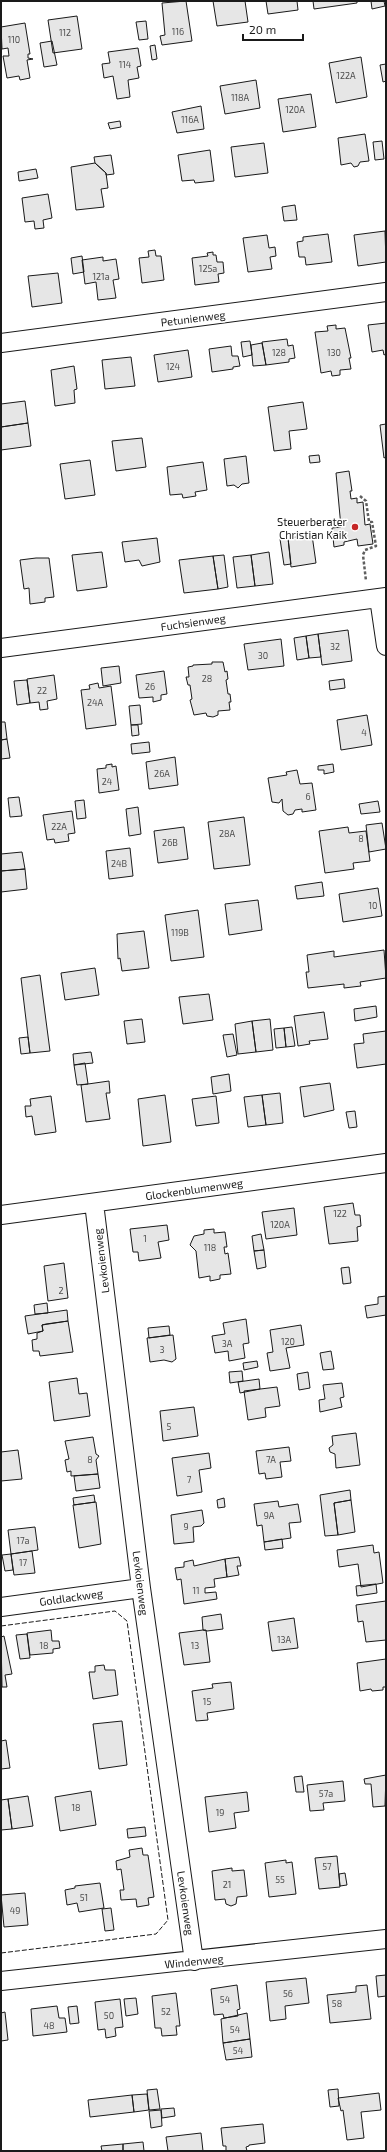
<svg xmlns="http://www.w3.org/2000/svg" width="387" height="2152" font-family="'Exo 2',sans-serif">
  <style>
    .building { fill: #e6e6e6; stroke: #1a1a1a }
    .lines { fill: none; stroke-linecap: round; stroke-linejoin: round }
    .street-casing { stroke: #1a1a1a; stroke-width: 20 }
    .path { stroke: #5f5f5f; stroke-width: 2.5; stroke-dasharray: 3 2; stroke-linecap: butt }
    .street { stroke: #fff; stroke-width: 18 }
    .fence { stroke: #1a1a1a; stroke-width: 1; stroke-dasharray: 5 2; stroke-linecap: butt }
    .poi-dot { fill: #c62828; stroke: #fff; stroke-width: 1.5 }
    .labels { text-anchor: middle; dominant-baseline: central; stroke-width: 3; stroke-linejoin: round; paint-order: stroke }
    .number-label { font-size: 9px; fill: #4d4d4d }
    .street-label { font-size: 11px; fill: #1a1a1a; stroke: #fff }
    .poi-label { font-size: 11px; fill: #1a1a1a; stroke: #fff; text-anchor: end }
  </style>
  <rect width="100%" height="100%" fill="#fff"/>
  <path class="building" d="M186 1 192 41 162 45 160 36 165 35 162 3Z
    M213 1H245L248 22 217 26Z
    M266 1H297L298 10 268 14Z
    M313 1H357V3L314 9Z
    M371 1H384L385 6 372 9Z
    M77 16 82 49 53 53 48 20Z
    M146 21 148 39 139 40 136 22Z
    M25 23 30 54H28V58L33 59 27 60 30 78 20 80 19 76 7 78 3 56H9L8 48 2 49 1 27Z
    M52 41 57 65 44 67 40 43Z
    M155 45 157 59 152 60 150 46Z
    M138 48 141 66 137 67 139 78 128 80 130 97 117 99 113 76 104 78 102 64 110 63 108 52Z
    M361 57 367 97 336 103 329 63Z
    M386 64V81L383 82 380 65Z
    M256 80 260 108 225 114 220 86Z
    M311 94 316 127 283 132 278 99Z
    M201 106 204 129 177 133 172 112Z
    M120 121 121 127 110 129 108 123Z
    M365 134 369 161 360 162 358 166 354 167 351 163 341 165 338 138Z
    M382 141 384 159 375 160 373 142Z
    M264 143 268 173 235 177 231 147Z
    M210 150 214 181 195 183 194 180 182 181 178 155Z
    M111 155 114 174 106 175V173L95 163 94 157Z
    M95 163 106 173 108 188 101 189 104 207 76 210 71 167Z
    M36 169 38 178 19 181 18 172Z
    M48 194 52 218 43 220 44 228 35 229 34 221 25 222 22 198Z
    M295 205 297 220 284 221 282 207Z
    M385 231 386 262 358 266 354 235Z
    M328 234 332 262 306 265 305 257H299L297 242 303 241V237Z
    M267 235 269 248 275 247 276 256 270 257 272 269 248 272 243 238Z
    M155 250 156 256H161L164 280 142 283 139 258 149 257 148 251Z
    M213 252V255H216L217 262H223L224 273 218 274 219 282 195 285 192 258 208 256 207 253Z
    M82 256 84 272 73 274 71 258Z
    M103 257V261L116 259 119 279 113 280 116 298 98 300 96 282 85 284 82 260Z
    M58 273 62 303 32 307 28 276Z
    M386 323V354L384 355 383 350 372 352 368 325Z
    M336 325V329L345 328 351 358H349L351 369 340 370V375L332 376 331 371 321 373 315 332 328 331 327 326Z
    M287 339 288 346 293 345 295 358 289 359V362L266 365 262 342Z
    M250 341 252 355 243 357 241 342Z
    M262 343 266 365 253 366 251 345Z
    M231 346 232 356H238L240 366 233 367V369L212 372 209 349Z
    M188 350 192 377 158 382 154 355Z
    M131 357 135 386 105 389 102 360Z
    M74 366 77 389 74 390 75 403 55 406 51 370Z
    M25 401 28 423 1 427V404Z
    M303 402 307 429 289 431 291 449 274 451 268 407Z
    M28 423 31 446 1 450V427Z
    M386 424V457L384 458 380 425Z
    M142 438 146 467 116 471 112 441Z
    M319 455 320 462 310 463 309 456Z
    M246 456 249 483 242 484 238 488 234 485 227 486 224 459Z
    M90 460 95 495 65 499 60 464Z
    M203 462 207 490 195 492 196 496 183 498 182 494 170 495 167 467Z
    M349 471 352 491H350L351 499 357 498V503L363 502 365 525 370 524 373 544 358 546 357 539 344 542V545L334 547 332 528 341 527 336 473Z
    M312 535 316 563 291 567 288 538Z
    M157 538 160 562 142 566 139 560 125 562 122 542Z
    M288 538 291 564 284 565 280 539Z
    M102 552 107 587 77 591 72 555Z
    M269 552 273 584 255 586 251 555Z
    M224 555 228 587 218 589 213 556Z
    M251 555 255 586 237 588 233 557Z
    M213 556 218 589 184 593 179 560Z
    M36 558H49L54 597 45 598V602L30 604 29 588 24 589 20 560Z
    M348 630 352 661 322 665 318 634Z
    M318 634 321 657 309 658 306 636Z
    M306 636 309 658 297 660 294 638Z
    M281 639 284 666 248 670 244 644Z
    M212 662H223L225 672 227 671 228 679 226 680 228 694H230L231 702H229L230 710 218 711V715L213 717 207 716 206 713 194 715 190 700 192 699 190 685H188L186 677H189L188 667 193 666V665L212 664Z
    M119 666 121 683 103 686 101 668Z
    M164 671 167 694 161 695V700L153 702V697L139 698 136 675Z
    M54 675 57 699 47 701 48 709 40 710 39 702 30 703 27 679Z
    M344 679 345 688 330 690 329 681Z
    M27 680 30 703 17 705 14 681Z
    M98 683 99 688 111 686 116 725 86 729 81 690 90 689 89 685Z
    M140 705 142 724 131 725 129 706Z
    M367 715 372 745 341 750 337 720Z
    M1 722H5L7 739 1 740Z
    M131 725H138L139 735 132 736Z
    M7 739 10 758 1 759V740Z
    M149 742 150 752 132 754 131 744Z
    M175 757 178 785 149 789 146 762Z
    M112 764V767L116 766 119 790 99 793 97 769 106 768V765Z
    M333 764 334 772 324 774V770H318V766Z
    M297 770 300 784 312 783 316 810 302 812V809L295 810 293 814 288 815 283 811 282 799 279 803 272 802 268 778 287 775 286 772Z
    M19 797 22 816 10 817 8 798Z
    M84 800 86 818 77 819 75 801Z
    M378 801 380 812 361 814 359 804Z
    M138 807 141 834 129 836 126 809Z
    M72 811 75 833 68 834 69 841 55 843 54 839 47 840 43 815Z
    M244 817 250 865 214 869 208 822Z
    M382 823 386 849 369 852 366 825Z
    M184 827 188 859 158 863 154 831Z
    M348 827 349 833 366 831 370 861 353 863 354 869 325 873 319 831Z
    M130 848 133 876 109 879 106 851Z
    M22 852 25 869 1 871V854Z
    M25 869 27 889 1 892V871Z
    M322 882 324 896 297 899 295 886Z
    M378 888 382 916 343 922 339 894Z
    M258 900 262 930 229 935 225 904Z
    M198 910 204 957 171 961 165 915Z
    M144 931 149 968 122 971 120 958 118 959 117 934Z
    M384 950 386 978 360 982 361 986 344 988V984L308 988 306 972H309L307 955 334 951V957Z
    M95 968 99 995 65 1000 61 973Z
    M40 975 50 1051 30 1053 21 978Z
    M209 994 213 1020 183 1024 179 997Z
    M376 1006 377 1017 355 1021 354 1009Z
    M324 1012 328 1039 309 1041 310 1044 298 1046 294 1016Z
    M142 1019 145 1042 127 1044 124 1021Z
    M270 1019 273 1050 256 1052 252 1021Z
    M252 1021 256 1052 238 1054 235 1024Z
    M292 1027 295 1046 286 1047 284 1028Z
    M284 1028 286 1047 276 1048 274 1029Z
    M386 1031V1064L357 1068 354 1044 364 1043 363 1034Z
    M233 1034 237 1055 227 1057 223 1035Z
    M28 1037 30 1053 21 1054 19 1038Z
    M91 1052 93 1063 74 1065 73 1054Z
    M85 1063 88 1084 77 1085 74 1065Z
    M229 1074 231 1091 213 1094 211 1077Z
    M109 1081 110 1093H106L110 1119 86 1122 81 1085Z
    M330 1083 334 1110 304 1117 300 1087Z
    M280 1093 283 1123 266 1125 262 1095Z
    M165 1095 171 1142 143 1146 138 1099Z
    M262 1095 266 1125 248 1127 244 1097Z
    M51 1096 56 1132 35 1135 32 1116 26 1117 25 1106H31L30 1099Z
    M216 1096 219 1123 196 1126 192 1099Z
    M355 1111 357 1127 349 1128 346 1112Z
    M353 1203 355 1215H360L361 1226 357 1227 358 1241 329 1244 324 1207Z
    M294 1208 297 1235 266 1239 262 1212Z
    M167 1225 169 1240 158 1242 161 1258 139 1261 138 1252H133L130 1229Z
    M214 1229V1233L225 1232 227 1247H224L225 1254 228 1253 231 1274 220 1275V1279L210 1281V1276L199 1278 196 1251 190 1245 194 1236 204 1234V1230Z
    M261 1234 264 1250 254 1251 252 1236Z
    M264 1250 266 1267 257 1269 254 1251Z
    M64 1263 68 1298 48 1301 44 1266Z
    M349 1267 351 1283 343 1284 341 1268Z
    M386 1296V1315L367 1318 365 1306 378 1304V1297Z
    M47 1303 48 1313 35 1314 34 1305Z
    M67 1310 68 1321 46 1324 42 1325 43 1331 28 1334 25 1316Z
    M246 1319 249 1343 243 1344 245 1358 229 1361 228 1351 215 1353 212 1336 225 1334 223 1323Z
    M68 1321 73 1352 40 1356 39 1351H33L32 1340 37 1339V1333L43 1331 42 1325Z
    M301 1325 304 1345 286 1348 290 1368 270 1371 267 1353 273 1352 270 1330Z
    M169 1326 170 1335 149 1338 148 1328Z
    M173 1335 176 1359 172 1362 164 1360 150 1362 147 1338Z
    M331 1351 334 1369 323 1370 320 1353Z
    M257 1361 258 1367 244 1370 243 1363Z
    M242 1371 243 1381 230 1383 229 1372Z
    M308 1372 310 1388 299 1390 297 1374Z
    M77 1378 79 1394 87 1393 90 1416 54 1421 49 1382Z
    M259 1379 260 1389 240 1393 238 1382Z
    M342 1383 344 1397 340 1398 342 1407 320 1412 319 1400 325 1399 323 1385Z
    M277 1387 280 1406 265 1408 266 1417 248 1420 244 1391Z
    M194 1407 198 1436 163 1441 160 1411Z
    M356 1433 360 1465 336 1468 335 1454 330 1452 329 1448 333 1445 332 1436Z
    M93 1437 96 1454 99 1456 96 1460 98 1474 71 1476V1471L67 1472 65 1460 69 1459 65 1441Z
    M289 1447 291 1461 280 1462 282 1477 266 1479 265 1473 259 1474 256 1451Z
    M18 1450 22 1479 1 1481V1452Z
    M209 1453 211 1468 199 1470 202 1492 177 1496 172 1458Z
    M98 1474 100 1488 76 1491 74 1476Z
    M350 1490 351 1500 334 1503 338 1535 325 1536 320 1495Z
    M94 1495 95 1502 74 1505 73 1498Z
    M224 1498 225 1507 218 1508 217 1500Z
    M351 1500 355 1532 338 1535 334 1503Z
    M278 1501 279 1507 298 1504 301 1522 289 1523 291 1538 264 1542 262 1525 257 1526 254 1504Z
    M96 1502 101 1544 79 1548 73 1505Z
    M202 1510 204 1523 201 1526 193 1527 194 1542 174 1544 171 1515Z
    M35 1527 38 1550 11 1554 8 1530Z
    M282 1539 283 1548 265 1550 264 1542Z
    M373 1545 374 1553 379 1552 383 1583 361 1587 358 1564 339 1567 337 1550Z
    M32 1551 35 1573 14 1575 11 1554Z
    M11 1554 13 1570 5 1571 2 1555Z
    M239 1557 241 1566H237L239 1575 227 1577 225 1559Z
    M225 1559 227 1577 214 1579 215 1587 205 1588V1593L216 1592 217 1599 184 1604 181 1579 177 1580 175 1568 184 1567V1562L193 1560 194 1566Z
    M376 1584 377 1593 357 1596 356 1586Z
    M386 1601V1640L366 1642 363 1621 358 1622 356 1605Z
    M221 1614 223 1629 207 1631 203 1630 202 1617Z
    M294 1618 298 1648 272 1651 268 1622Z
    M51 1630 52 1641H59L60 1648 53 1649V1653L30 1655 27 1633Z
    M203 1630H206L210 1662 184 1665 179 1633Z
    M27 1634 30 1658 20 1659 16 1635Z
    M4 1636 12 1674 5 1675 7 1687H2L1 1637Z
    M386 1659V1687H383V1690L372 1691 371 1689 360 1691 357 1663Z
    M104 1665 105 1670H115L118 1695 93 1699 89 1672H95V1666Z
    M231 1682 234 1709 207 1713 208 1720 196 1721 192 1691 213 1688 212 1684Z
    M122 1721 127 1765 99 1769 93 1724Z
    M6 1740 10 1768 1 1769V1741Z
    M386 1775 385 1806 373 1807 371 1784H365L364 1779Z
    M302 1776 304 1792H296L294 1777Z
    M343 1781 345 1801 323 1803 324 1810 310 1811 307 1785Z
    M91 1791 96 1825 60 1831 55 1797Z
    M247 1792 249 1811 234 1813 236 1828 209 1832 205 1797Z
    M28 1796 33 1826 12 1829 8 1799Z
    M8 1799 12 1829 1 1830V1800Z
    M145 1827 146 1836 128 1838 127 1829Z
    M142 1848 143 1855H148L154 1897 148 1898 149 1905 137 1907 136 1899 121 1900 120 1890H124L121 1869 117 1870 116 1861 130 1857 129 1850Z
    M337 1856 340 1887 319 1889 315 1858Z
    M286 1860V1863L292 1862 296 1894 269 1897 265 1863Z
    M232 1868V1871L244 1870 247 1896 237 1897 236 1904 231 1906 226 1904 225 1899 215 1900 212 1871Z
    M345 1873 347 1885 340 1886 339 1874Z
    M100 1883 104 1908 79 1912 77 1903 67 1905 65 1890 75 1888V1886Z
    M25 1893 28 1925 4 1927 1 1895Z
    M111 1908 114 1930 105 1931 102 1909Z
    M386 1975V1996L378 1997 376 1976Z
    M306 1978 309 2003 285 2006 286 2019 270 2021 266 1982Z
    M237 1985 240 2009 237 2010 238 2016 224 2018 223 2014 214 2015 211 1989Z
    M367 1985 371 2019 330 2023 327 1995 356 1992V1986Z
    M176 1993 180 2026H176L177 2035 162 2036 161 2028H155L152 1996Z
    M136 1998 138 2014 126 2016 124 1999Z
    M120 1999 123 2027 115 2028 116 2036 106 2038 105 2029 98 2030 95 2002Z
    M57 2006 59 2018H65L67 2032 33 2036 31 2009Z
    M77 2006 79 2023 70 2024 68 2007Z
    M5 2012 8 2040 1 2041V2013Z
    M247 2013 250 2039 223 2043 221 2019Z
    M250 2039 252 2057 226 2060 223 2043Z
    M157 2089 160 2109 149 2110 147 2090Z
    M338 2089 339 2106 330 2107 328 2090Z
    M379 2093 381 2110 361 2112 364 2138 347 2140 343 2110 341 2111 338 2098Z
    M147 2094 149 2110 134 2112 132 2095Z
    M132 2095 134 2112 90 2117 88 2100Z
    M174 2108 175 2116 162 2118 161 2109Z
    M161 2110 162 2126 151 2128 149 2111Z
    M263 2124 265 2143 249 2145V2146L246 2147 247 2151H226V2146H223L221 2128Z
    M201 2133 203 2151H168L166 2137Z
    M143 2142 144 2151H123V2144Z
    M123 2144V2151H102L101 2146Z"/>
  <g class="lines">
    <defs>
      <path id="street" d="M1 343 386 292
        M379 598 386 646
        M1 648 386 597
        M94 1203 141 1588 194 1961
        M1 1215 386 1163
        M1 1607 141 1588
        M1 1981 386 1939"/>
    </defs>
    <use href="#street" class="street-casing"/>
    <path class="path" d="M360 496 366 501 369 522H372L376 546 365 550 363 555 366 581"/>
    <use href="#street" class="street"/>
    <path class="fence" d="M1 1626 115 1611 127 1621 168 1920 156 1934 1 1953"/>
  </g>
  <circle class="poi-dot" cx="355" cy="527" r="4"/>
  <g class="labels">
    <g class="number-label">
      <text x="178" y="31">116</text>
      <text x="65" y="32">112</text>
      <text x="14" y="39">110</text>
      <text x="125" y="64">114</text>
      <text x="346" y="75">122A</text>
      <text x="240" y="97">118A</text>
      <text x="295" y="109">120A</text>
      <text x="190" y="119">116A</text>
      <text x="208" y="268">125a</text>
      <text x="101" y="276">121a</text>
      <text x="279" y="352">128</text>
      <text x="334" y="352">130</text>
      <text x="173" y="366">124</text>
      <text x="335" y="646">32</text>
      <text x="263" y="655">30</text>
      <text x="207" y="678">28</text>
      <text x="150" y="686">26</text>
      <text x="42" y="690">22</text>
      <text x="95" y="702">24A</text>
      <text x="364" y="732">4</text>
      <text x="162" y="773">26A</text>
      <text x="107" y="781">24</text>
      <text x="308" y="796">6</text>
      <text x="59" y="826">22A</text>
      <text x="227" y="833">28A</text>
      <text x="361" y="838">8</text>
      <text x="170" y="842">26B</text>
      <text x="119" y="863">24B</text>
      <text x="373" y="905">10</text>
      <text x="180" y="932">119B</text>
      <text x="340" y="1213">122</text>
      <text x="280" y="1224">120A</text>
      <text x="145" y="1238">1</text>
      <text x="210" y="1247">118</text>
      <text x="61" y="1290">2</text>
      <text x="288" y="1341">120</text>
      <text x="227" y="1343">3A</text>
      <text x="162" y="1349">3</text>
      <text x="169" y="1426">5</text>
      <text x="90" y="1459">8</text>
      <text x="271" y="1459">7A</text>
      <text x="189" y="1479">7</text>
      <text x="269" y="1515">9A</text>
      <text x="186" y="1526">9</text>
      <text x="23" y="1540">17a</text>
      <text x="23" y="1562">17</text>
      <text x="196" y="1590">11</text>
      <text x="284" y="1639">13A</text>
      <text x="44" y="1645">18</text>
      <text x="195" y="1645">13</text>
      <text x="207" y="1701">15</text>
      <text x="326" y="1793">57a</text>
      <text x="76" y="1807">18</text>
      <text x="220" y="1812">19</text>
      <text x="327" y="1866">57</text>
      <text x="280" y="1879">55</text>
      <text x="227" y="1884">21</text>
      <text x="84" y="1897">51</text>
      <text x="15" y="1910">49</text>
      <text x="288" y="1993">56</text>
      <text x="225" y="1999">54</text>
      <text x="337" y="2003">58</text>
      <text x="166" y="2011">52</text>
      <text x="109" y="2015">50</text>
      <text x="49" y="2025">48</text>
      <text x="235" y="2029">54</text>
      <text x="238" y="2050">54</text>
    </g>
    <g class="street-label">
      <text transform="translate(193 318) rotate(-7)">Petunienweg</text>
      <text transform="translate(193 622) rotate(-8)">Fuchsienweg</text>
      <text transform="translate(194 1189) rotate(-8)">Glockenblumenweg</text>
      <text transform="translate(101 1261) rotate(-97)">Levkoienweg</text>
      <text transform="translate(141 1583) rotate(83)">Levkoienweg</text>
      <text transform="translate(71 1597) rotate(-8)">Goldlackweg</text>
      <text transform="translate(186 1903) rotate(82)">Levkoienweg</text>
      <text transform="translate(194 1961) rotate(-6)">Windenweg</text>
    </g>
    <g class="poi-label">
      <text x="347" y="521">Steuerberater<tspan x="347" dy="13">Christian Kaik</tspan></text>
    </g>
  </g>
  <rect width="387" height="2152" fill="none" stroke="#1a1a1a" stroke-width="4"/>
  <path d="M243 34v6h60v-6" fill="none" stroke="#1a1a1a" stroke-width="2"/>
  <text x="249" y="34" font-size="12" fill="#1a1a1a" stroke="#ffffff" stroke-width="3" paint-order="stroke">20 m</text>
</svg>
